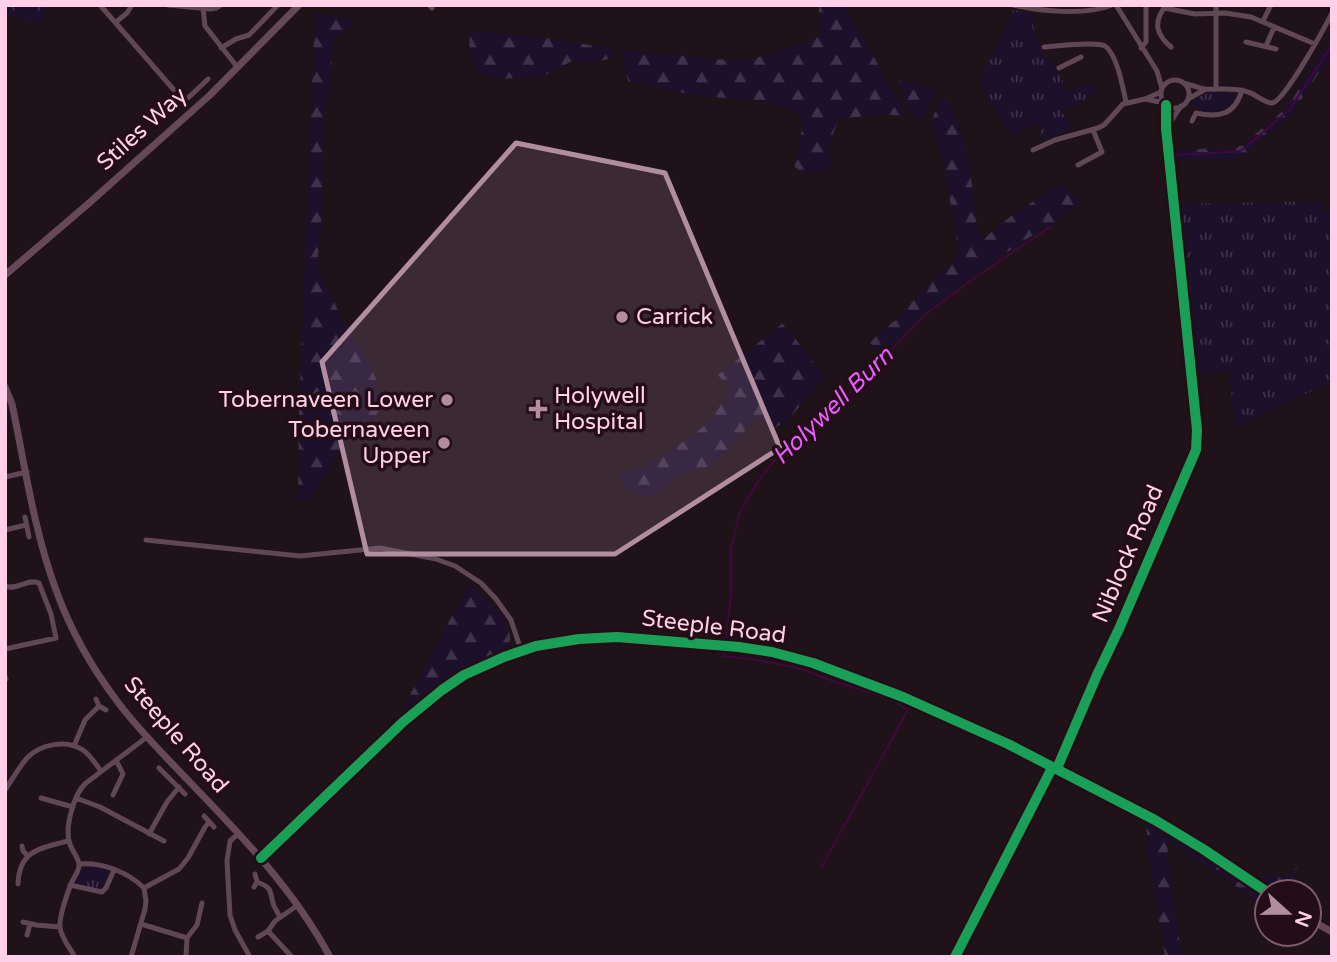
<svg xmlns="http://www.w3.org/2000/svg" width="1337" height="962" font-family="'Varela Round',sans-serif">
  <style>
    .grass { fill: url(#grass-tufts) }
    .forest { fill: url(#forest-firs) }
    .park { fill: url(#park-crowns) }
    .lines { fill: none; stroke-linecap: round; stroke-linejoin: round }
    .stream { stroke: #40093d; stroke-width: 2 }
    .street { stroke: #604755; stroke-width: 5 }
    .secondary { stroke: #664959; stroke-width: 7 }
    .cycleway-casing { stroke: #240d17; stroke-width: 15 }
    .cycleway { stroke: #1a9f57; stroke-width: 10 }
    .marked { fill: #b18e9f; fill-opacity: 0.2; stroke: #b18e9f; stroke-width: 5; stroke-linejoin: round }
    .poi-dot { fill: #b18e9f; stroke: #240d17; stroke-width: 2.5 }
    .labels { text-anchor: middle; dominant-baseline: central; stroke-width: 7; stroke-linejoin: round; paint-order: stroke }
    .street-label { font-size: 23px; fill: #ffd0e7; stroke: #240d17 }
    .poi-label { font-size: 23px; fill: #ffd0e7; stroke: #240d17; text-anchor: start }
    .water-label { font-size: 24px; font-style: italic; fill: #e85eff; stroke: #240d17 }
  </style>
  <defs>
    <pattern id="grass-tufts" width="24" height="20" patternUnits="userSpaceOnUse" patternTransform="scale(1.75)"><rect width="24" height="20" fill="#1c102b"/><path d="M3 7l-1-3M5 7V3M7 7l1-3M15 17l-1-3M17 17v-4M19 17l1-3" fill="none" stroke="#3e324a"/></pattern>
    <pattern id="forest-firs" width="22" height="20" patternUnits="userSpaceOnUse" patternTransform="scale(1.75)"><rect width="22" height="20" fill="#1c102b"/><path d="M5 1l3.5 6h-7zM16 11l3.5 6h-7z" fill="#3e324a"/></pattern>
    <pattern id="park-crowns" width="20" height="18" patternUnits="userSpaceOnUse" patternTransform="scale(1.75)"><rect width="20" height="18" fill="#1c102b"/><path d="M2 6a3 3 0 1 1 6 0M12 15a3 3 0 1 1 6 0" fill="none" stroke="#3e324a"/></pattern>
  </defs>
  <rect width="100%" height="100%" fill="#1f1218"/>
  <path class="grass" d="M1013 10 1033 14V27L1041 45 1042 51 1057 69 1068 92 1088 82 1090 86 1094 84 1099 93 1062 112 1073 130 1045 139 1036 123 1014 135 1009 132 983 91 981 81 983 72 1003 34Z
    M1211 92 1234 94 1236 96C1230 111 1217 113 1203 112L1201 109 1192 104 1196 98Z
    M1323 201V211H1332V381L1235 428 1229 371 1197 373 1194 356 1178 204Z
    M86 866 99 868 109 872C109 879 105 886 100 890L75 883 80 871Z"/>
  <path class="forest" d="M819 5H844L905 112V116L881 114 841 119C830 133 828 151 831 168L805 174 795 167 794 163 797 159 802 127 799 115C777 99 731 99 703 96 678 93 652 86 628 81L623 61 625 50 736 61 756 58 795 46 819 36Z
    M315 13 353 19 352 25 342 31 334 39 329 88 323 118 322 216 317 265 321 277 329 290 341 318 366 357 377 381 381 398 379 410 372 422 348 440 339 450 326 475 309 499 298 501 299 412Z
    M470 31 534 36 614 49 613 58 595 62H570L544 76 499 79 476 73C471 60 468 45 470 31Z
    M1332 36V52L1293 113 1244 155 1228 160 1184 159 1173 160V151L1241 146 1283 111Z
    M902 80 936 88 924 119 913 117 898 82Z
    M941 98 947 99C968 137 972 183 977 226L981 239H984L999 225 1045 193 1061 184 1082 202 1061 216 1050 227 1046 226 976 273 924 313 884 353 870 343 878 334 897 319 923 290 956 258 958 248 950 200 943 162 931 122Z
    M783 323 825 377 786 422 776 427 759 419H753C740 438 720 464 697 471 692 473 686 471 681 474 670 479 663 494 650 496 642 498 632 491 624 489L620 472C623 471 627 472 631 471 648 468 697 434 709 421 717 411 725 400 729 388L718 375Z
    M469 584C482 592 510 621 510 637 511 643 507 647 503 651 466 662 435 682 407 709L404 711 402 710Z
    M1146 819 1267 897V908L1167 839 1169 872 1182 957H1165L1148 851Z
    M1297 868 1292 889 1298 892C1282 892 1270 893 1260 880L1263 875 1285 876Z"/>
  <path class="park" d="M5 5H47L42 25 5 13Z"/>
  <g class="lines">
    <path class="stream" d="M1174 155 1231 152 1240 151 1247 146 1289 110 1332 45
      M1163 157 1183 328 1194 441
      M1178 508 1199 459 1202 445
      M1150 569 1175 514
      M726 645 731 590V548L740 512 759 480 774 461 843 400 925 315 973 279 1050 227
      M725 650 723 656 752 659 802 669 830 680 891 699 908 710 821 868"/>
    <path class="street" d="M100 5 181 98H188L208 79
      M168 5 210 9 216 8 221 5
      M429 5 432 8
      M1013 5C1041 11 1085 16 1112 5
      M1116 5 1157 71 1162 89
      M1216 5V88
      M203 8 205 26 238 68
      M1263 21 1271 5
      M116 22 127 13 132 5
      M1246 42 1276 49
      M1266 46 1274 27
      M1044 47C1057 46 1096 41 1105 46 1117 54 1123 88 1126 102
      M1171 47C1157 35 1153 24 1164 8L1195 14 1225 13 1251 17 1315 44
      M221 48 236 39 249 35 278 5
      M1141 48 1146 42V5
      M1059 68 1081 57
      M1161 94a14 14 0 1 1 28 0a14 14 0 1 1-28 0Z
      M1184 83C1191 85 1198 88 1205 89 1219 90 1234 87 1248 92 1255 94 1265 103 1272 103 1284 102 1325 27 1332 13
      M1145 99 1165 103
      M1188 99 1206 89
      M1192 121 1196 113C1219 118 1235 115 1242 90
      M1168 130 1171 121 1181 106
      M1033 150 1055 140 1098 128 1104 125 1123 104 1145 99 1161 92
      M1078 165 1102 152 1093 130
      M5 477 27 472
      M25 517 29 537
      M5 530 26 525
      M146 540 300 556 380 548 436 559 455 566 481 583 496 599 511 620 521 650
      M5 586C17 591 28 578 39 583L51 614 56 638 5 649
      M5 676 6 679
      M96 699 99 706 106 710
      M74 746 85 720 99 706
      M159 768 185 794
      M5 790C12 780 19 767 27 758 40 744 67 739 83 750 90 755 95 763 101 771
      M113 795 123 774 116 760
      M41 798 73 807
      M76 798 100 807 164 841
      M204 816 214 827
      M149 834 167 802 179 787
      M238 834 230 841 227 861 230 915 235 930 250 957
      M22 846 23 851 28 856
      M79 864C102 862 128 872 144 888L146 901 145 909 131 957
      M257 882C274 888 269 892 274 906 276 910 278 913 280 917
      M18 884C19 850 41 848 68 841
      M70 885 102 892 106 888 114 870
      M254 887 257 882 255 874
      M144 888 179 869 188 858 205 827 209 822
      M23 922 36 925 60 927
      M141 924 187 938
      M268 931 292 957
      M27 935 30 924
      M258 937 268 931 275 921 298 905
      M75 957C70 948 61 938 60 927 59 917 67 894 71 884 73 878 80 871 79 864 78 857 72 851 70 844 64 829 74 793 86 783L147 737
      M186 957 187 938 197 925 202 903
      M955 957 1051 770 1058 766 1097 675 1119 629 1196 450 1197 430 1166 128V105"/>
    <path class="secondary" d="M5 275 88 204 210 95 299 5
      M5 387 12 404C25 466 34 531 56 590 70 629 92 668 117 701 137 728 161 752 184 776 238 832 293 888 330 957
      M261 858 403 722 442 690 464 675 504 657 536 646 579 639 617 637 739 647 772 652 813 663 903 697 1008 744 1155 820 1203 849 1267 892
      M1309 919 1332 932"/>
    <defs>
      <path id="cycleway" d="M261 858 403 722 442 690 464 675 504 657 536 646 579 639 617 637 739 647 772 652 813 663 903 697 1008 744 1155 820 1203 849 1267 892
        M955 957 1051 770 1058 766 1097 675 1119 629 1196 450 1197 430 1166 128V105"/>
    </defs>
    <use href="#cycleway" class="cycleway-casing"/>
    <use href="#cycleway" class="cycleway"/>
  </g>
  <path class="marked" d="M516 143 665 173 780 448 615 554H367L322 362Z"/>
  <g class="poi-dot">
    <circle cx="622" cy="317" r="7"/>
    <circle cx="447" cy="400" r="7"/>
    <path d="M534.5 398.5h7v7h7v7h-7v7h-7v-7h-7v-7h7z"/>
    <circle cx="444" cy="443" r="7"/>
  </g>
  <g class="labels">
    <g class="street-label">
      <text transform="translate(142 129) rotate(-42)">Stiles Way</text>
      <text transform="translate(1128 554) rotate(-67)">Niblock Road</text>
      <text transform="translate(714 627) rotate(7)">Steeple Road</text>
      <text transform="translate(176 735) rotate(49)">Steeple Road</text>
    </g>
    <g class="poi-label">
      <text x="636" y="317">Carrick</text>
      <text x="554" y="396">Holywell<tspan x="554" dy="26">Hospital</tspan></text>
      <text x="433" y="400" text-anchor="end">Tobernaveen Lower</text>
      <text x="430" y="430" text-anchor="end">Tobernaveen<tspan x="430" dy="26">Upper</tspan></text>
    </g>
    <g class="water-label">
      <text transform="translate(833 406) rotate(-44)">Holywell Burn</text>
    </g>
  </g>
  <rect width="1337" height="962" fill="none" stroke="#ffd0e7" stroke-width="14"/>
  <g transform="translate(1288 913) rotate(111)"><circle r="33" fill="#240d17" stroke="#7c5b6a" stroke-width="2"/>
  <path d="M0-5L12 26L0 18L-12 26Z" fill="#b18e9f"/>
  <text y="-10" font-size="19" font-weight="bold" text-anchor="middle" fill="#ffd0e7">N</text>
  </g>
</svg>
